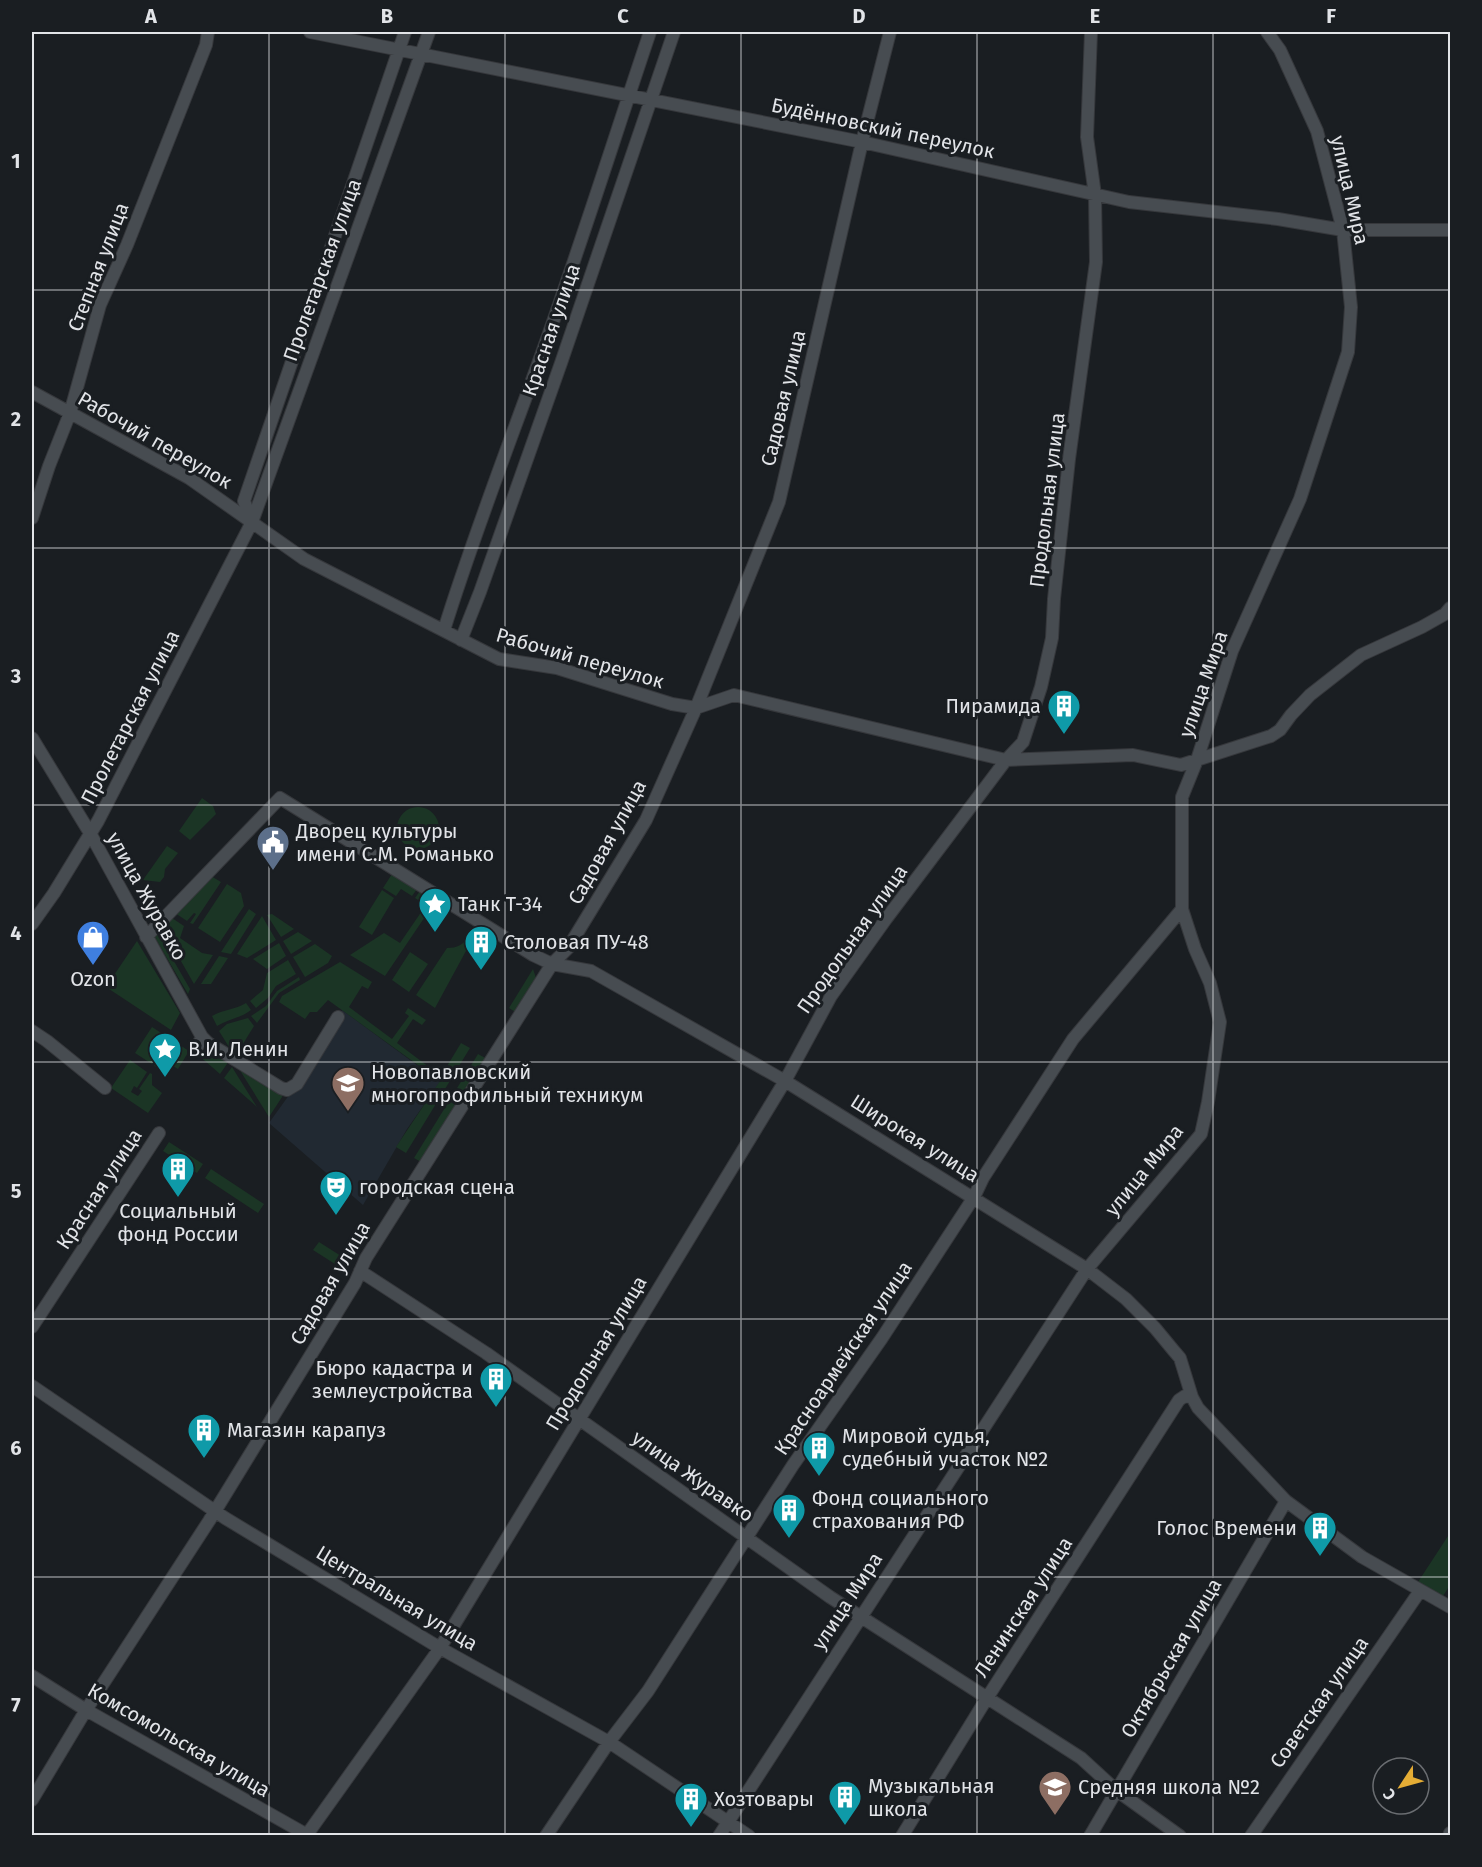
<svg xmlns="http://www.w3.org/2000/svg" width="1482" height="1867" font-family="'Fira Sans',sans-serif">
  <style>
    .built { fill: #212932 }
    .green { fill: #1b3525 }
    .lines { fill: none; stroke-linecap: round; stroke-linejoin: round }
    .minor-casing { stroke: #36383c; stroke-width: 14 }
    .minor { stroke: #474c51; stroke-width: 12 }
    .grid { fill: none; stroke: #e2e4e8; stroke-width: 1.5; stroke-opacity: 0.55 }
    .labels { text-anchor: middle; dominant-baseline: central; stroke-width: 6; stroke-linejoin: round; paint-order: stroke }
    .street-label { font-size: 20px; fill: #e2e4e8; stroke: #1a1e22 }
    .poi-label { font-size: 20px; fill: #e2e4e8; stroke: #1a1e22; text-anchor: start }
    .neatline { fill: none; stroke: #e2e4e8; stroke-width: 2 }
    .grid-label { font-size: 20px; text-anchor: middle; font-weight: bold; fill: #e2e4e8 }
  </style>
  <rect width="100%" height="100%" fill="#1a1e22"/>
  <path class="built" d="M342 1010 440 1082 407 1129 363 1205 269 1123 297 1084Z"/>
  <path class="green" d="M202 798 213 806 216 814 190 840 179 831Z
    M397 828a21 21 0 1 1 42 0a21 21 0 1 1-42 0Z
    M167 846 178 853 165 869 164 877 160 882 143 880Z
    M392 874 417 889 412 896 401 889 396 896 383 888Z
    M211 876 221 882 193 924 190 923 196 914 194 913 187 921 175 913Z
    M227 884 241 893 244 906 220 942 198 928Z
    M382 890 394 898 372 935 359 927Z
    M420 891 437 899 385 976 350 955 384 933 400 943 426 905 415 898Z
    M249 909 256 914 231 954 221 952Z
    M272 914 294 929 281 937 267 915Z
    M169 916 184 926 180 938 202 953 213 955 194 984 161 926Z
    M262 916 276 940 247 958 237 954Z
    M156 930 190 989 188 994 154 936Z
    M298 932 312 941 291 954 283 941Z
    M469 935 473 938 435 1008 416 995 447 948C457 948 464 945 469 935Z
    M137 941 180 1013 171 1030 106 987Z
    M279 943 286 956 267 969 253 959Z
    M315 944 332 956 328 963 305 977 293 957Z
    M410 952 428 964 409 992 392 980Z
    M219 956 228 958 211 984H201Z
    M288 960 296 974 276 986 268 998 256 1008 250 1001 263 990 267 973Z
    M340 962 372 982 368 989 362 986 349 1007 392 1039 409 1016 405 1013 408 1008 426 1020 422 1025 413 1019 397 1043 441 1076 461 1043 470 1048 406 1153 396 1147 440 1081 328 1000 317 1012H310L305 1019 279 1002 282 996Z
    M533 969 537 981 517 1013 509 1008Z
    M299 977 300 980 279 993 257 1023 251 1016 266 1006 277 991Z
    M246 1003 251 1010C241 1018 228 1019 217 1026L212 1016C224 1009 235 1010 246 1003Z
    M248 1018 254 1026 238 1052 234 1055 219 1031 227 1024Z
    M152 1027 189 1051 178 1069 166 1062H162L157 1067 154 1066 165 1050 168 1051 171 1046 165 1042 161 1047 163 1048 152 1064 135 1053Z
    M206 1050 214 1051 229 1061 220 1074 197 1054Z
    M478 1054 487 1059 421 1162 414 1158Z
    M130 1060 147 1072 137 1088 134 1086 131 1092 138 1096 142 1091 139 1089 150 1073 152 1074V1085L162 1093 148 1113 111 1088Z
    M236 1064 284 1094 269 1117Z
    M232 1067 257 1107 224 1078Z
    M169 1142 203 1164 197 1173 163 1151Z
    M211 1169 264 1204 258 1213 205 1178Z
    M319 1242 341 1256 335 1264 313 1250Z
    M1450 1533V1585L1443 1596 1418 1582Z"/>
  <g class="lines">
    <defs>
      <path id="minor" d="M310 32 862 142 1129 202 1278 219 1343 230H1450
        M405 32 244 501 252 522 429 32
        M32 392 189 478 304 559 499 659 557 668 672 704 696 708 734 695 1006 760 1133 755 1181 765 1271 736 1280 730 1291 715 1310 695 1361 655 1422 627 1445 614 1450 608
        M32 518 49 466 70 413 100 305 127 245 206 45 208 32
        M444 630C472 540 506 452 538 364 578 254 613 142 650 32
        M461 640 480 592 561 363 674 32
        M32 738 90 833 202 1037 208 1043 281 1088 287 1090 297 1084 338 1017
        M32 924 54 893 98 821 252 522
        M146 937 280 798 533 955 552 964 591 971 785 1081 1087 1269 1126 1299 1155 1328 1174 1351 1180 1358 1192 1397 1198 1408 1286 1501 1362 1557 1450 1607
        M32 1031 47 1041 105 1088
        M195 1051 202 1037
        M360 1271 486 1353 830 1597 1081 1758 1116 1790 1180 1836
        M32 1327 159 1133
        M32 1386 225 1518 440 1648 609 1742 749 1836
        M32 1676 86 1710 309 1836
        M32 1800 86 1710 209 1521 355 1283 366 1258 552 964 568 948 646 820 696 708 779 502 862 142 890 32
        M306 1836 440 1648 785 1081 831 996 886 919 1006 760 1023 742 1041 687 1052 638 1054 599 1069 459 1096 262 1095 195 1087 137 1091 32
        M546 1836 609 1742 648 1691 793 1465 882 1338 974 1197 983 1178 1073 1039 1182 909
        M719 1836 1087 1269 1201 1134 1208 1102 1220 1022 1210 983 1195 949 1182 909V797L1197 760 1232 651 1300 499 1348 352 1351 307 1343 230 1317 131 1280 50 1267 32
        M902 1836 987 1698 1179 1400 1185 1396 1192 1397
        M1090 1836 1286 1501
        M1251 1836 1420 1591
        M1449 1836 1450 1833"/>
    </defs>
    <use href="#minor" class="minor-casing"/>
    <use href="#minor" class="minor"/>
  </g>
  <path class="grid" d="M269 32V1836M505 32V1836M741 32V1836M977 32V1836M1213 32V1836M32 290H1450M32 548H1450M32 805H1450M32 1062H1450M32 1319H1450M32 1577H1450"/>
  <defs>
    <symbol id="building-pin" viewBox="-11 -11 22 30"><path d="M0 17L-7.5 6A9.5 9.5 0 1 1 7.5 6Z" fill="#0f9aa8" stroke="#1a1e22"/><path d="M-4-6H4V6H1V3H-1V6H-4ZM-2.5-4.3h1.7v1.8h-1.7ZM.8-4.3h1.7v1.8H.8ZM-2.5-1h1.7V.8h-1.7ZM.8-1h1.7V.8H.8Z" fill="#fff"/></symbol>
    <symbol id="civic-pin" viewBox="-11 -11 22 30"><path d="M0 17L-7.5 6A9.5 9.5 0 1 1 7.5 6Z" fill="#5c6f8a" stroke="#1a1e22"/><path d="M-.6-6.5H3V-4.5H.6V-3L4-1V1h2V6H-6V1h2V-1L-.6-3ZM-1.2 2.5V6h2.4V2.5Z" fill="#fff"/></symbol>
    <symbol id="sight-pin" viewBox="-11 -11 22 30"><path d="M0 17L-7.5 6A9.5 9.5 0 1 1 7.5 6Z" fill="#0f9aa8" stroke="#1a1e22"/><path d="M0-6L1.8-2.2L6-1.7L2.9 1.2L3.7 5.4L0 3.3L-3.7 5.4L-2.9 1.2L-6-1.7L-1.8-2.2Z" fill="#fff"/></symbol>
    <symbol id="shop-pin" viewBox="-11 -11 22 30"><path d="M0 17L-7.5 6A9.5 9.5 0 1 1 7.5 6Z" fill="#3f7fe0" stroke="#1a1e22"/><path d="M-5-2.5h2.3a2.7 3.5 0 0 1 5.4 0H5L5.5 6h-11ZM-1.5-2.5h3a1.5 2.3 0 0 0-3 0Z" fill="#fff"/></symbol>
    <symbol id="university-pin" viewBox="-11 -11 22 30"><path d="M0 17L-7.5 6A9.5 9.5 0 1 1 7.5 6Z" fill="#8d6e63" stroke="#1a1e22"/><path d="M0-5L7-2L0 1L-7-2ZM-4 1L0 2.5L4 1V4Q0 6-4 4Z" fill="#fff"/></symbol>
    <symbol id="theatre-pin" viewBox="-11 -11 22 30"><path d="M0 17L-7.5 6A9.5 9.5 0 1 1 7.5 6Z" fill="#0f9aa8" stroke="#1a1e22"/><path d="M-5-5.5Q0-4 5-5.5V0Q5 5 0 6Q-5 5-5 0ZM-3.3-2.5H-1v1.5H-3.3ZM1-2.5H3.3v1.5H1ZM-2.8 1Q0 5.5 2.8 1Z" fill="#fff"/></symbol>
    <symbol id="school-pin" viewBox="-11 -11 22 30"><path d="M0 17L-7.5 6A9.5 9.5 0 1 1 7.5 6Z" fill="#8d6e63" stroke="#1a1e22"/><path d="M0-5L7-2L0 1L-7-2ZM-4 1L0 2.5L4 1V4Q0 6-4 4Z" fill="#fff"/></symbol>
  </defs>
  <g fill-rule="evenodd">
    <use href="#building-pin" x="1045" y="687" width="38" height="52"/>
    <use href="#civic-pin" x="254" y="823" width="38" height="52"/>
    <use href="#sight-pin" x="416" y="885" width="38" height="52"/>
    <use href="#shop-pin" x="74" y="918" width="38" height="52"/>
    <use href="#building-pin" x="462" y="923" width="38" height="52"/>
    <use href="#sight-pin" x="146" y="1030" width="38" height="52"/>
    <use href="#university-pin" x="329" y="1064" width="38" height="52"/>
    <use href="#building-pin" x="159" y="1150" width="38" height="52"/>
    <use href="#theatre-pin" x="317" y="1168" width="38" height="52"/>
    <use href="#building-pin" x="477" y="1360" width="38" height="52"/>
    <use href="#building-pin" x="185" y="1411" width="38" height="52"/>
    <use href="#building-pin" x="800" y="1429" width="38" height="52"/>
    <use href="#building-pin" x="770" y="1491" width="38" height="52"/>
    <use href="#building-pin" x="1301" y="1509" width="38" height="52"/>
    <use href="#school-pin" x="1036" y="1768" width="38" height="52"/>
    <use href="#building-pin" x="826" y="1778" width="38" height="52"/>
    <use href="#building-pin" x="672" y="1780" width="38" height="52"/>
  </g>
  <g class="labels">
    <g class="street-label">
      <text transform="translate(883 128) rotate(12)">Будённовский переулок</text>
      <text transform="translate(1350 190) rotate(77)">улица Мира</text>
      <text transform="translate(98 267) rotate(-69)">Степная улица</text>
      <text transform="translate(322 270) rotate(-70)">Пролетарская улица</text>
      <text transform="translate(551 330) rotate(-71)">Красная улица</text>
      <text transform="translate(783 398) rotate(-77)">Садовая улица</text>
      <text transform="translate(155 440) rotate(30)">Рабочий переулок</text>
      <text transform="translate(1047 500) rotate(-83)">Продольная улица</text>
      <text transform="translate(580 658) rotate(16)">Рабочий переулок</text>
      <text transform="translate(1203 684) rotate(-71)">улица Мира</text>
      <text transform="translate(130 717) rotate(-63)">Пролетарская улица</text>
      <text transform="translate(607 842) rotate(-61)">Садовая улица</text>
      <text transform="translate(147 896) rotate(61)">улица Журавко</text>
      <text transform="translate(852 939) rotate(-55)">Продольная улица</text>
      <text transform="translate(915 1138) rotate(32)">Широкая улица</text>
      <text transform="translate(1144 1170) rotate(-51)">улица Мира</text>
      <text transform="translate(99 1189) rotate(-57)">Красная улица</text>
      <text transform="translate(330 1283) rotate(-60)">Садовая улица</text>
      <text transform="translate(596 1353) rotate(-59)">Продольная улица</text>
      <text transform="translate(843 1358) rotate(-56)">Красноармейская улица</text>
      <text transform="translate(693 1476) rotate(35)">улица Журавко</text>
      <text transform="translate(397 1598) rotate(31)">Центральная улица</text>
      <text transform="translate(847 1601) rotate(-57)">улица Мира</text>
      <text transform="translate(1023 1607) rotate(-57)">Ленинская улица</text>
      <text transform="translate(1171 1658) rotate(-60)">Октябрьская улица</text>
      <text transform="translate(1319 1702) rotate(-55)">Советская улица</text>
      <text transform="translate(179 1740) rotate(30)">Комсомольская улица</text>
    </g>
    <g class="poi-label">
      <text x="1041" y="706" text-anchor="end">Пирамида</text>
      <text x="296" y="831">Дворец культуры<tspan x="296" dy="23">имени С.М. Романько</tspan></text>
      <text x="458" y="904">Танк Т-34</text>
      <text x="504" y="942">Столовая ПУ-48</text>
      <text x="93" y="979" text-anchor="middle">Ozon</text>
      <text x="188" y="1049">В.И. Ленин</text>
      <text x="371" y="1072">Новопавловский<tspan x="371" dy="23">многопрофильный техникум</tspan></text>
      <text x="359" y="1187">городская сцена</text>
      <text x="178" y="1211" text-anchor="middle">Социальный<tspan x="178" dy="23">фонд России</tspan></text>
      <text x="473" y="1368" text-anchor="end">Бюро кадастра и<tspan x="473" dy="23">землеустройства</tspan></text>
      <text x="227" y="1430">Магазин карапуз</text>
      <text x="842" y="1436">Мировой судья,<tspan x="842" dy="23">судебный участок №2</tspan></text>
      <text x="812" y="1498">Фонд социального<tspan x="812" dy="23">страхования РФ</tspan></text>
      <text x="1297" y="1528" text-anchor="end">Голос Времени</text>
      <text x="868" y="1786">Музыкальная<tspan x="868" dy="23">школа</tspan></text>
      <text x="1078" y="1787">Средняя школа №2</text>
      <text x="714" y="1799">Хозтовары</text>
    </g>
  </g>
  <rect width="1482" height="1867" fill="none" stroke="#1a1e22" stroke-width="66"/>
  <g transform="translate(1401 1786) rotate(234)"><circle r="28" fill="#1a1e22" stroke="#6a6d71" stroke-width="1.5"/>
  <path d="M0-4.5L10 22L0 15L-10 22Z" fill="#e5ad35"/>
  <text y="-9" font-size="16" font-weight="bold" text-anchor="middle" fill="#e2e4e8">С</text>
  </g>
  <rect x="33" y="33" width="1416" height="1801" class="neatline"/>
  <g class="grid-label">
    <text x="151" y="23">A</text>
    <text x="387" y="23">B</text>
    <text x="623" y="23">C</text>
    <text x="859" y="23">D</text>
    <text x="1095" y="23">E</text>
    <text x="1331" y="23">F</text>
    <text x="16" y="168">1</text>
    <text x="16" y="426">2</text>
    <text x="16" y="683">3</text>
    <text x="16" y="940">4</text>
    <text x="16" y="1198">5</text>
    <text x="16" y="1455">6</text>
    <text x="16" y="1712">7</text>
  </g>
</svg>
